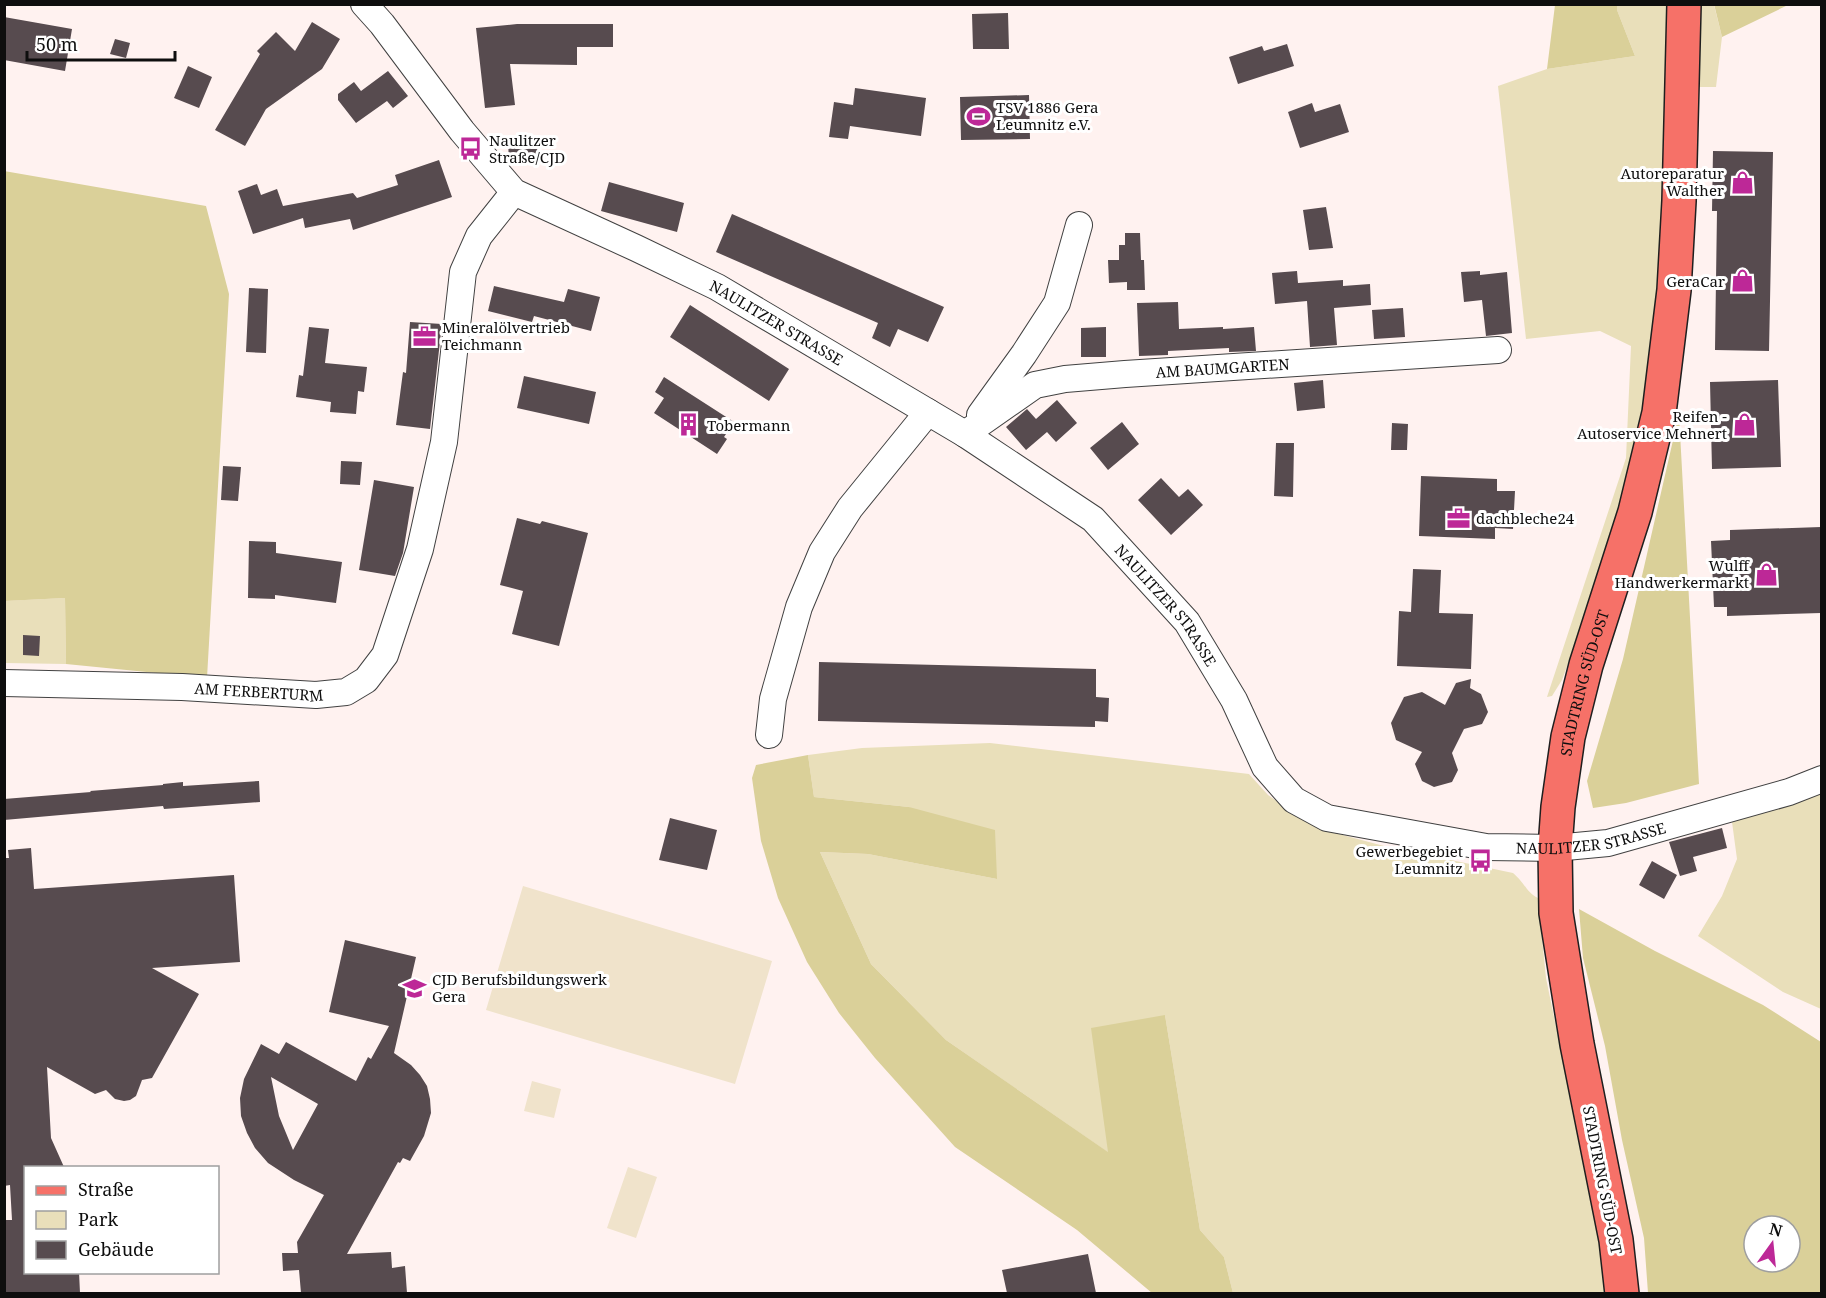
<svg xmlns="http://www.w3.org/2000/svg" width="1826" height="1298" font-family="'Noto Serif',serif">
  <style>
    .green { fill: #e9dfba }
    .forest { fill: #dad099; fill-rule: evenodd }
    .pitch { fill: #f0e3cb }
    .building { fill: #574b4f; fill-rule: evenodd }
    .lines { fill: none; stroke-linecap: round; stroke-linejoin: round }
    .minor-casing { stroke: #414141; stroke-width: 28 }
    .major-casing { stroke: #1f1f1f; stroke-width: 36 }
    .minor { stroke: #fff; stroke-width: 26 }
    .major { stroke: #f67168; stroke-width: 33 }
    .labels { text-anchor: middle; dominant-baseline: central; stroke-width: 6; stroke-linejoin: round; paint-order: stroke }
    .poi-label { font-size: 15px; fill: #0e0e0e; stroke: #fff; text-anchor: start }
    .street-label { font-size: 15px; fill: #0e0e0e; stroke: #fff }
  </style>
  <rect width="100%" height="100%" fill="#fff2f0"/>
  <path class="green" d="M1617 5H1675L1670 232 1640 454 1600 577 1562 680 1552 696 1547 697 1626 458 1631 346 1600 331 1526 339 1498 86 1547 69 1635 56 1617 10Z
    M1694 5H1714L1722 37 1716 87H1693Z
    M65 598 66 664 5 663 4 601Z
    M990 743 1249 774 1268 795 1300 817 1335 833 1384 846 1513 873C1525 883 1526 892 1538 898L1546 978 1597 1227 1606 1293H1233L1224 1257 1200 1230 1165 1015 1109 1153 946 1040 871 964 820 852 868 854 997 879 909 807 814 797 808 755 862 748Z
    M1821 792V1009L1783 992 1698 936 1722 896 1737 859 1732 822Z"/>
  <path class="forest" d="M1714 4H1788V5L1722 37Z
    M1555 5H1617V10L1635 56 1547 69Z
    M4 171 206 206 229 294 207 678 66 664 65 598 5 601Z
    M1679 414 1699 784 1626 803 1593 808 1587 781 1623 659Z
    M808 755 814 797 909 807 995 830 997 879 868 854 820 852 871 964 946 1040 1108 1152 1091 1028 1165 1015 1200 1230 1224 1257 1233 1293H1152L1077 1230 955 1147 875 1058 839 1013 807 962 778 898 761 841 752 778 756 765Z
    M1579 909 1655 951 1763 1005 1821 1042V1293H1648L1644 1238 1622 1140 1605 1046 1583 958ZM1754 1226H1790V1262H1754Z"/>
  <path class="pitch" d="M523 886 772 961 735 1084 486 1010Z
    M532 1081 561 1089 554 1118 524 1111Z
    M628 1167 657 1177 636 1238 607 1228Z"/>
  <path class="building" d="M1008 13 1009 49H973L972 14Z
    M4 17 72 29 65 71 4 60Z
    M312 22 340 39 322 69 266 109 245 146 215 130 260 54 257 51 276 32 295 51Z
    M517 24H613V47H577V65L510 64 515 105 485 108 476 28Z
    M115 39 130 43 126 58 110 54Z
    M1287 44 1294 66 1238 84 1229 57 1262 46 1264 51Z
    M188 66 212 77 199 108 174 98Z
    M388 71 408 96 393 108 387 101 356 123 338 100V94L354 82 361 91Z
    M855 88 926 98 921 136 850 126 848 139 829 137 834 102 853 105Z
    M1029 95 1030 139 961 140 960 97Z
    M1312 103 1315 112 1340 104 1349 132 1300 148 1288 112Z
    M537 138 538 164 511 165 509 163 508 140Z
    M1713 151 1773 152 1769 351 1715 350 1717 211H1712Z
    M439 160 452 197 353 230 350 219 305 228 303 218 253 234 238 191 257 184 261 195 277 189 283 206 353 193 357 198 398 185 395 175Z
    M609 182 684 203 677 232 601 211Z
    M1326 207 1333 248 1309 250 1303 210Z
    M732 214 944 307 928 342 898 329 890 347 872 338 878 323 716 252Z
    M1125 233H1140L1141 260H1144L1145 290H1127V282L1109 283 1108 260H1119V245H1125Z
    M1297 271 1298 283 1343 280V286L1370 284 1371 305 1334 308 1337 345 1310 347 1307 301 1275 304 1272 273Z
    M1480 271V275L1507 272 1512 333 1486 336 1482 300 1464 302 1461 272Z
    M494 286 564 302 568 289 600 297 591 331 534 316 532 322 488 311Z
    M249 288 268 289 266 353 246 352Z
    M1178 302 1179 329 1223 327V329L1254 327 1256 351 1229 352V348L1168 351V355L1139 356 1137 303Z
    M690 305 789 369 769 401 670 337Z
    M1403 308 1405 337 1374 339 1372 310Z
    M410 322 442 324 430 429 396 425 403 372 406 373Z
    M309 327 329 329 325 363 367 367 364 392 358 391 356 414 330 412 331 402 296 397 299 375 303 376Z
    M1106 327V357H1081V328Z
    M524 376 596 392 589 424 517 408Z
    M664 377 734 422 724 437 727 439 717 454 654 413 664 398 655 392Z
    M1323 380 1325 408 1297 411 1294 383Z
    M1778 380 1781 467 1712 469 1710 382Z
    M1057 400 1077 423 1056 442 1047 432 1026 450 1006 427 1027 409 1036 419Z
    M1122 422 1139 444 1108 470 1090 448Z
    M1392 423 1408 424 1407 450H1391Z
    M1276 443H1294L1293 497 1274 496Z
    M341 461 362 462 360 485 340 484Z
    M223 466 241 467 238 501 221 500Z
    M1421 476 1497 479V491H1515L1513 529 1495 528V539L1419 536Z
    M1161 478 1179 497 1188 489 1203 505 1171 535 1138 500Z
    M374 480 414 487 403 553 395 576 359 570Z
    M517 518 540 524 542 521 588 533 559 646 512 634 523 591 500 585Z
    M1821 527V613L1727 616V607H1714L1711 541 1730 540V530Z
    M249 541 276 542V553L342 562 336 603 275 595V599L248 598Z
    M1413 569 1441 570 1439 613 1473 614 1471 669 1397 666 1399 611 1411 612Z
    M23 635 40 636 39 656 23 655Z
    M819 662 1096 669V697L1109 698 1108 722 1095 721V727L818 721Z
    M1471 679 1470 688 1481 694 1488 712 1482 724 1464 729 1452 753 1458 770 1452 782 1434 787 1422 781 1415 764 1422 752 1396 740 1391 723 1404 697 1422 692 1445 705 1456 683Z
    M259 781 260 802 164 809 163 806 4 820V799L91 792 90 791 163 785V784L183 782V786Z
    M670 818 717 830 707 870 659 860Z
    M1722 828 1727 848 1693 857 1697 871 1680 876 1669 842Z
    M31 848 34 889 234 875 240 962 152 968 199 994 152 1078 142 1080 136 1096 130 1100 124 1101 115 1099 106 1090 95 1094 47 1067 51 1138 64 1167H26V1272H79L80 1293H4V1220H12L10 1185 4 1186V858H9L8 850Z
    M1652 861 1677 875 1664 899 1639 885Z
    M345 940 416 957 394 1053 411 1065 420 1075 427 1086 430 1099 431 1113 424 1136 410 1161 403 1158 400 1163 398 1162 347 1254 391 1252 392 1268 405 1266 407 1293H301L299 1270 283 1271 282 1253H298L297 1242 324 1195 294 1180 268 1163 255 1148 247 1133 241 1116 240 1098 244 1079 261 1044 279 1054 286 1042 356 1081 368 1057 371 1059 389 1026 329 1012ZM271 1077 318 1104 293 1150 279 1116Z
    M1088 1254 1096 1293H1007L1002 1270Z"/>
  <g class="lines">
    <defs>
      <g id="minor">
        <path id="s1" d="M364 4 382 24 462 131 514 192 636 248 717 287 965 434 1093 519 1187 622 1234 700 1265 767 1294 800 1327 818 1486 847 1555 848 1608 843 1789 792 1822 779"/>
        <path d="M980 415 1024 354 1057 303 1079 225"/>
        <path id="s2" d="M965 434 1035 385 1065 379 1125 374 1498 350"/>
        <path id="s3" d="M4 683 182 687 316 695 346 692 366 680 385 655 420 549 444 442 463 272 479 236 514 192"/>
        <path d="M769 735 773 699 799 607 822 552 850 508 928 412"/>
      </g>
      <g id="major">
        <path id="s4" d="M1622 1294 1616 1240 1577 1044 1556 913 1555 848 1558 807 1568 737 1586 665 1635 512 1659 413 1674 290 1679 201 1684 4"/>
      </g>
    </defs>
    <use href="#minor" class="minor-casing"/>
    <use href="#major" class="major-casing"/>
    <use href="#minor" class="minor"/>
    <use href="#major" class="major"/>
  </g>
  <defs>
    <symbol id="stadium-bare" viewBox="-9 -9 18 18"><path d="M0-5a6.5 5 0 1 0 0 10a6.5 5 0 1 0 0-10ZM-3.5-1.8h7v3.6h-7Z" fill="#bd2897" stroke="#fff" stroke-width="2.5" paint-order="stroke"/></symbol>
    <symbol id="bus-bare" viewBox="-9 -9 18 18"><path d="M-5-6H5V4H4V6H2V4H-2V6H-4V4H-5ZM-3.5-4V0h7V-4ZM-3.5 1.2v1.5H-2V1.2ZM2 1.2v1.5H3.5V1.2Z" fill="#bd2897" stroke="#fff" stroke-width="2.5" paint-order="stroke"/></symbol>
    <symbol id="shop-bare" viewBox="-9 -9 18 18"><path d="M-5-2.5h2.3a2.7 3.5 0 0 1 5.4 0H5L5.5 6h-11ZM-1.5-2.5h3a1.5 2.3 0 0 0-3 0Z" fill="#bd2897" stroke="#fff" stroke-width="2.5" paint-order="stroke"/></symbol>
    <symbol id="office-bare" viewBox="-9 -9 18 18"><path d="M-6-3h4V-5.5h4V-3h4V5H-6ZM-1-4.5V-3h2v-1.5ZM-6 0V1H6V0Z" fill="#bd2897" stroke="#fff" stroke-width="2.5" paint-order="stroke"/></symbol>
    <symbol id="building-bare" viewBox="-9 -9 18 18"><path d="M-4-6H4V6H1V3H-1V6H-4ZM-2.5-4.3h1.7v1.8h-1.7ZM.8-4.3h1.7v1.8H.8ZM-2.5-1h1.7V.8h-1.7ZM.8-1h1.7V.8H.8Z" fill="#bd2897" stroke="#fff" stroke-width="2.5" paint-order="stroke"/></symbol>
    <symbol id="school-bare" viewBox="-9 -9 18 18"><path d="M0-5L7-2L0 1L-7-2ZM-4 1L0 2.5L4 1V4Q0 6-4 4Z" fill="#bd2897" stroke="#fff" stroke-width="2.5" paint-order="stroke"/></symbol>
  </defs>
  <g fill-rule="evenodd">
    <use href="#stadium-bare" x="962" y="100" width="33" height="33"/>
    <use href="#bus-bare" x="454" y="132" width="33" height="33"/>
    <use href="#shop-bare" x="1726" y="166" width="33" height="33"/>
    <use href="#shop-bare" x="1726" y="264" width="33" height="33"/>
    <use href="#office-bare" x="408" y="320" width="33" height="33"/>
    <use href="#building-bare" x="672" y="408" width="33" height="33"/>
    <use href="#shop-bare" x="1728" y="408" width="33" height="33"/>
    <use href="#office-bare" x="1442" y="502" width="33" height="33"/>
    <use href="#shop-bare" x="1750" y="558" width="33" height="33"/>
    <use href="#bus-bare" x="1464" y="844" width="33" height="33"/>
    <use href="#school-bare" x="398" y="972" width="33" height="33"/>
  </g>
  <g class="labels">
    <g class="poi-label">
      <text x="996" y="107">TSV 1886 Gera<tspan x="996" dy="17">Leumnitz e.V.</tspan></text>
      <text x="489" y="140">Naulitzer<tspan x="489" dy="17">Straße/CJD</tspan></text>
      <text x="1724" y="173" text-anchor="end">Autoreparatur<tspan x="1724" dy="17">Walther</tspan></text>
      <text x="1725" y="281" text-anchor="end">GeraCar</text>
      <text x="442" y="327">Mineralölvertrieb<tspan x="442" dy="17">Teichmann</tspan></text>
      <text x="1727" y="416" text-anchor="end">Reifen -<tspan x="1727" dy="17">Autoservice Mehnert</tspan></text>
      <text x="707" y="425">Tobermann</text>
      <text x="1476" y="518">dachbleche24</text>
      <text x="1749" y="565" text-anchor="end">Wulff<tspan x="1749" dy="17">Handwerkermarkt</tspan></text>
      <text x="1463" y="851" text-anchor="end">Gewerbegebiet<tspan x="1463" dy="17">Leumnitz</tspan></text>
      <text x="432" y="979">CJD Berufsbildungswerk<tspan x="432" dy="17">Gera</tspan></text>
    </g>
    <g class="street-label">
      <text stroke="none"><textPath href="#s1" startOffset="534">NAULITZER STRASSE</textPath></text>
      <text stroke="none"><textPath href="#s2" startOffset="274">AM BAUMGARTEN</textPath></text>
      <text stroke="none"><textPath href="#s1" startOffset="1020">NAULITZER STRASSE</textPath></text>
      <text stroke="none"><textPath href="#s4" startOffset="620">STADTRING SÜD-OST</textPath></text>
      <text stroke="none"><textPath href="#s3" startOffset="255">AM FERBERTURM</textPath></text>
      <text stroke="none"><textPath href="#s1" startOffset="1560">NAULITZER STRASSE</textPath></text>
      <text transform="translate(1603 1180) rotate(79)">STADTRING SÜD-OST</text>
    </g>
  </g>
  <rect width="1826" height="1298" fill="none" stroke="#0e0e0e" stroke-width="12"/>
  <rect x="24" y="1166" width="195" height="108" fill="#ffffff" stroke="#9f9f9f" stroke-width="1.5"/>
  <rect x="36" y="1186" width="30" height="9" fill="#f67168" stroke="#9f9f9f" stroke-width="1.5"/>
  <text x="78" y="1196" font-size="18" fill="#0e0e0e">Straße</text>
  <rect x="36" y="1211" width="30" height="18" fill="#e9dfba" stroke="#9f9f9f" stroke-width="1.5"/>
  <text x="78" y="1226" font-size="18" fill="#0e0e0e">Park</text>
  <rect x="36" y="1241" width="30" height="18" fill="#574b4f" stroke="#9f9f9f" stroke-width="1.5"/>
  <text x="78" y="1256" font-size="18" fill="#0e0e0e">Gebäude</text>
  <g transform="translate(1772 1244) rotate(15)"><circle r="28" fill="#ffffff" stroke="#9f9f9f" stroke-width="1.5"/>
  <path d="M0-4.5L10 22L0 15L-10 22Z" fill="#bd2897"/>
  <text y="-9" font-size="16" font-weight="bold" text-anchor="middle" fill="#0e0e0e">N</text>
  </g>
  <path d="M27 51v9h148v-9" fill="none" stroke="#0e0e0e" stroke-width="3"/>
  <text x="36" y="51" font-size="18" fill="#0e0e0e" stroke="#ffffff" stroke-width="4.5" paint-order="stroke">50 m</text>
</svg>
